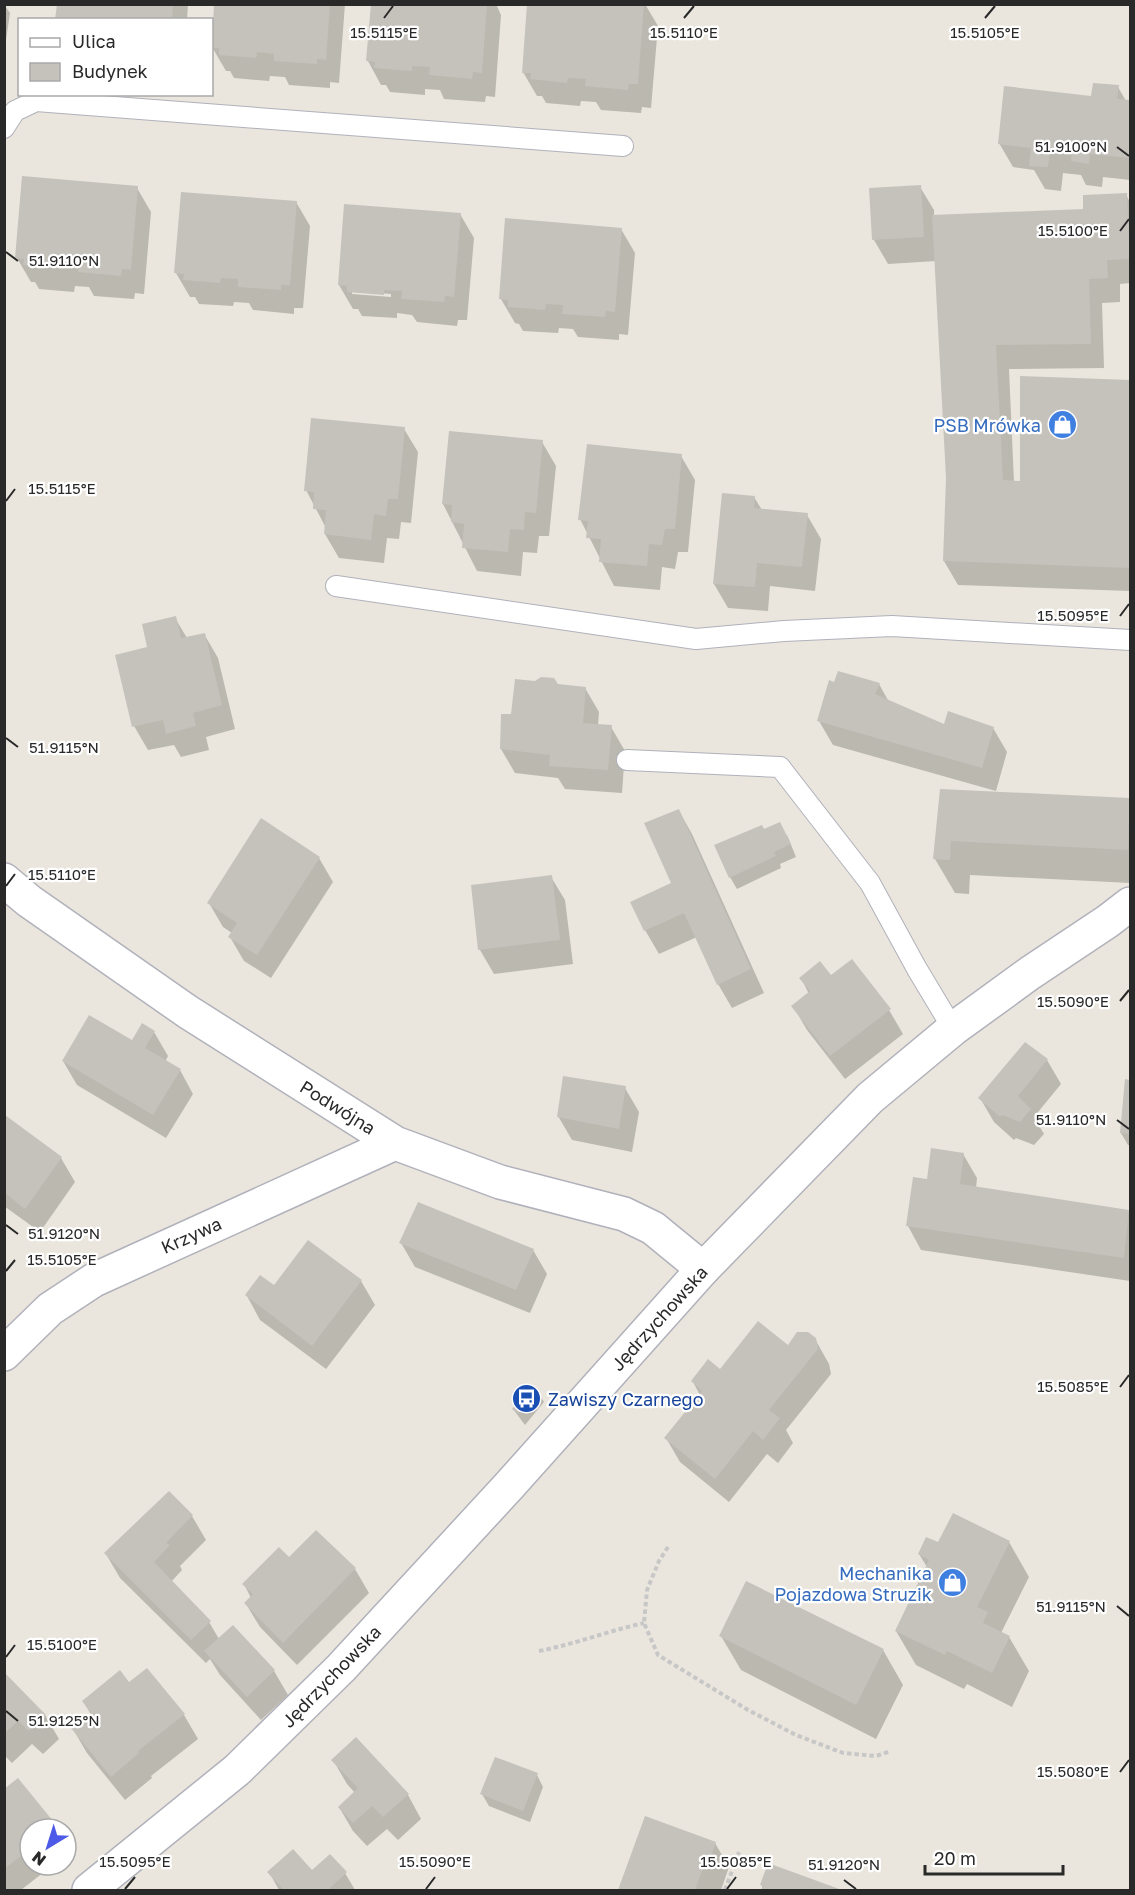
<svg xmlns="http://www.w3.org/2000/svg" width="1135" height="1895" font-family="'Golos Text',sans-serif">
  <style>
    .shadow { fill: #0003; fill-rule: evenodd }
    .building { fill: #c5c2bc }
    .lines { fill: none; stroke-linecap: round; stroke-linejoin: round }
    .service-casing { stroke: #b0b1bb; stroke-width: 22 }
    .minor-casing { stroke: #b0b1bb; stroke-width: 36 }
    .secondary-casing { stroke: #b0b1bb; stroke-width: 36 }
    .path { stroke: #c7c7c7; stroke-width: 4; stroke-dasharray: 4.5 3; stroke-linecap: butt }
    .service { stroke: #fff; stroke-width: 20 }
    .minor { stroke: #fff; stroke-width: 33 }
    .secondary { stroke: #fff; stroke-width: 33 }
    .ticks { fill: none; stroke: #292929; stroke-width: 2 }
    .labels { text-anchor: middle; dominant-baseline: central; stroke-width: 4.5; stroke-linejoin: round; paint-order: stroke }
    .shop-label { font-size: 18px; fill: #366cbe; stroke: #fff; text-anchor: end }
    .street-label { font-size: 18px; fill: #292929; stroke: #fff }
    .transit-label { font-size: 18px; fill: #164399; stroke: #fff; text-anchor: start }
    .ticks-label { font-size: 15px; text-anchor: middle; fill: #292929; stroke: #fff; stroke-width: 4.5; stroke-linejoin: round; paint-order: stroke }
  </style>
  <rect width="100%" height="100%" fill="#eae6dd"/>
  <path class="shadow" d="M4 4 10 13 5 47H4Z
    M58 4H188L187 20H57Z
    M215 4H345L339 83 330 82V88L289 85 285 77 270 76 269 81 234 78 230 71H226L212 47Z
    M372 4H496L501 15 495 97 486 96 485 102 444 99 440 90 425 89V95L390 92 386 85H381L368 61Z
    M529 4H645L658 26 651 108 642 107 641 113 601 110 596 102 581 101 580 106 546 103 542 96H537L523 72Z
    M1118 87 1126 101 1130 102V180L1103 177 1102 187 1086 185 1081 175 1063 173 1061 191 1045 189 1034 170 1013 167 999 143Z
    M920 187 934 210V217L1085 210 1126 195 1130 202V283L1120 284V302L1102 303 1104 368 1009 369 1014 482 1021 483V378L1130 381V591L958 585 944 561 948 478 936 261 888 264 874 240 871 190Z
    M137 188 151 212 144 294 135 293 134 299 94 296 89 287 75 286 74 292 39 289 35 282H31L17 258Z
    M296 202 310 226 303 308H294V314L253 310 249 303 234 302 233 306 199 304 195 297H190L176 273Z
    M460 214 474 238 467 320H458L457 326 417 322 412 315 397 313V318L362 316 358 309H353L339 285ZM352 291 391 294V297L352 294Z
    M621 229 635 253 628 335 619 334V340L578 337 573 329 559 328 558 333 523 331 519 324 515 323 501 299Z
    M404 429 418 452 411 523 401 522 399 539 387 538 384 563 339 558 325 534 326 528 306 490Z
    M542 442 556 466 549 536H539L537 553 523 552 521 576 477 571 443 504Z
    M681 456 695 480 688 552H678L675 569 662 567 660 590 614 586 580 519Z
    M754 497 762 510 807 515 821 539 815 591 770 586 768 611 728 608 714 584Z
    M175 618 187 638 204 634 218 658 235 729 206 737 209 750 181 757 174 745 148 750 134 726Z
    M879 684 889 702 945 726 993 728 1007 752 996 791 833 745 819 721Z
    M557 685 585 688 599 712 598 725 611 727 625 751 622 793 565 789 558 778 515 773 501 749 512 716Z
    M942 790 1130 800V883L970 875 969 894 955 893 935 859Z
    M679 811 692 834 764 993 732 1008 718 984 697 937 659 954 645 930 673 884Z
    M262 820 319 858 333 882 271 978 244 961 230 937 232 933 223 927 209 903Z
    M764 831 787 835 796 857 780 864 781 868 737 889 730 877Z
    M551 877 565 900 573 964 494 974 480 950 472 887Z
    M831 977 889 1010 903 1034 845 1079 807 1030 793 1006 809 994 801 978Z
    M154 1032 168 1056 165 1062 180 1070 193 1094 166 1138 77 1085 63 1061 133 1042Z
    M1047 1060 1061 1084 1034 1117 1044 1134 1034 1145 1016 1138 1014 1140 994 1122 980 1098Z
    M1126 1081H1130V1145H1128L1121 1133Z
    M625 1088 639 1112 632 1152 572 1140 558 1116Z
    M4 1117 61 1158 75 1182 40 1232 4 1206Z
    M963 1154 977 1178 976 1188 1128 1211 1130 1215V1281L921 1250 908 1226 928 1181Z
    M401 1243 533 1250 547 1274 530 1313 415 1267Z
    M361 1281 375 1305 326 1369 260 1320 247 1296Z
    M815 1339 829 1364 831 1374 786 1430 793 1443 778 1463 767 1454 729 1502 680 1462 666 1438 700 1395 693 1382 788 1347Z
    M537 1391 544 1402 525 1425 513 1409Z
    M169 1493 192 1516 206 1540 180 1566 182 1570 171 1582 209 1622 219 1639 233 1627 274 1671 288 1695 261 1720 220 1675 210 1659 206 1663 120 1578 106 1554Z
    M316 1532 355 1569 369 1593 297 1665 260 1627 246 1604 251 1598 244 1584 290 1559Z
    M1009 1542 1029 1577 1001 1633 1009 1637 1029 1671 1012 1707 967 1684 964 1689 916 1665 896 1631 927 1567 919 1554 939 1544Z
    M747 1583 883 1650 903 1685 876 1739 741 1670 721 1636Z
    M4 1674 45 1715 59 1739 43 1754 32 1744 12 1763 4 1755Z
    M129 1684 184 1715 198 1739 151 1776 152 1778 125 1800 87 1753 73 1729 91 1715 84 1702Z
    M333 1760 408 1795 421 1819 398 1840 387 1829 367 1846 353 1831 339 1807 355 1793 347 1784Z
    M537 1775 543 1787 530 1822 489 1806 482 1794Z
    M18 1780 57 1829H30V1865H53L21 1890H4V1791Z
    M645 1818 715 1843 729 1867 721 1890H619Z
    M66 1844 70 1851 66 1854Z
    M769 1865 838 1890H762V1885Z
    M269 1872 345 1873 355 1890H279Z"/>
  <path class="building" d="M57 4H173L172 20H55Z
    M214 4H330L326 60 317 59V64L274 61V54L257 52 256 58 219 55V48H212Z
    M371 4H487L482 73 473 72 472 79 429 75 430 67 412 66V71L374 68 375 62 366 61Z
    M527 4H644L638 84H629L628 90 585 86 586 79 568 78 567 83 530 79 531 73H522Z
    M1093 83 1119 85 1117 99 1130 100V158L1090 154 1089 164 1071 161 1072 152 1050 149 1048 167 1029 166 1031 148 998 144 1004 86 1091 96Z
    M22 176 138 186 131 270 122 269 121 276 78 272 79 264 61 263V268L23 265 24 259 15 258Z
    M921 185 924 237 872 240 869 188Z
    M181 192 297 201 290 285H281V290L238 287V279L221 278 220 283 183 280 184 274 174 273Z
    M1127 193 1130 259 1107 260 1108 278 1089 279 1091 344 996 345 1003 480 1020 481V376L1130 380V568L943 561 946 478 932 215 1083 209V195Z
    M344 204 461 213 454 297 445 296 444 302 401 299 402 291 384 290V295L347 292V286L338 285Z
    M505 218 622 228 615 312 606 311 605 317 562 314 563 305 546 304 545 310 508 307V300L499 299Z
    M311 418 405 427 398 499H388L386 516 374 514 371 540 324 534 326 510 313 509 314 492 304 491Z
    M449 431 543 440 536 513 525 512 524 530 510 529 508 552 462 548 464 524 451 522 452 505 442 504Z
    M587 444 682 454 675 529H665L662 545 649 544 647 566 599 562 601 539 586 538 588 521 578 520Z
    M722 493 755 496 754 508 808 513 802 567 757 563 755 587 713 584Z
    M176 616 181 638 205 633 222 705 193 713 196 726 166 734 163 720 132 727 115 655 147 647 142 624Z
    M838 671 880 683 875 694 944 724 948 711 994 727 982 768 817 721 829 680 834 682Z
    M541 677 554 678 558 684 586 687 583 723 612 725 608 770 549 766 550 755 500 749 501 714H511L515 679 535 681Z
    M940 789 1130 798 1128 850 951 841 950 860 933 859Z
    M679 809 751 969 717 985 684 913 644 931 630 902 671 883 644 823Z
    M261 818 320 857 257 955 228 937 237 923 207 903Z
    M780 822 791 844 774 852 776 856 729 878 714 845 762 825 764 829Z
    M552 875 560 940 478 950 471 885Z
    M852 959 891 1009 830 1056 791 1006 810 991 799 978 820 961 831 975Z
    M89 1015 132 1040 142 1023 155 1031 145 1048 181 1069 153 1115 62 1061Z
    M1025 1042 1048 1059 1018 1096 1031 1109 1020 1122 1002 1115 1000 1117 978 1098Z
    M563 1076 626 1086 619 1129 557 1117Z
    M1125 1079 1130 1080V1134L1120 1133Z
    M5 1115 62 1157 25 1209 5 1193Z
    M931 1148 964 1153 960 1184 1129 1210 1124 1258 906 1226 913 1177 927 1179Z
    M418 1202 534 1249 516 1290 399 1243Z
    M308 1240 362 1280 312 1346 245 1295 260 1275 274 1285Z
    M758 1321 788 1345 797 1332H808L816 1338 818 1349 769 1410 780 1418 763 1440 753 1431 715 1479 664 1438 702 1391 691 1381 708 1359 720 1369Z
    M532 1384 538 1390 518 1414 512 1409Z
    M169 1491 193 1515 166 1543 170 1545 154 1562 211 1621 191 1640 104 1553Z
    M953 1513 1010 1541 977 1607 988 1612 983 1623 1010 1636 992 1673 947 1651 945 1655 895 1631 929 1560 918 1554 926 1537 938 1542Z
    M316 1530 356 1568 283 1643 244 1603 253 1594 242 1584 279 1547 289 1557Z
    M746 1581 884 1649 856 1705 719 1636Z
    M233 1625 275 1670 247 1697 204 1651Z
    M147 1668 185 1714 138 1751 139 1753 111 1777 71 1728 91 1713 82 1701 120 1670 129 1682Z
    M4 1672 46 1715 29 1731 18 1721 4 1734Z
    M356 1737 409 1794 383 1817 372 1806 353 1823 338 1807 358 1788 331 1760Z
    M495 1757 538 1773 523 1811 480 1794Z
    M18 1778 57 1826 54 1829H30V1849L4 1869V1789Z
    M645 1816 716 1842 708 1866 704 1865 695 1890H618Z
    M293 1849 312 1870 330 1854 347 1872 329 1889 331 1890H284L267 1872Z
    M768 1863 842 1890H761L763 1886 760 1885Z"/>
  <g class="lines">
    <defs>
      <path id="service" d="M4 128 15 111 36 101 623 146
        M336 586 696 639 784 631 892 626 1130 640
        M627 760 780 767 870 883 917 969 953 1029"/>
      <path id="minor" d="M4 880 29 901 188 1012 395 1143 500 1182 624 1214 653 1228 703 1269
        M4 1354 50 1309 94 1280 395 1143"/>
      <path id="secondary" d="M89 1890 237 1770 341 1668 508 1487 703 1269 870 1098 953 1029 1030 973 1108 921 1130 904"/>
    </defs>
    <use href="#service" class="service-casing"/>
    <use href="#minor" class="minor-casing"/>
    <use href="#secondary" class="secondary-casing"/>
    <path class="path" d="M668 1547 659 1561 647 1590 644 1623 658 1655 748 1710 796 1735 843 1753 876 1756 891 1751
      M539 1651C575 1644 608 1631 644 1623
      M725 1890 739 1852"/>
    <use href="#service" class="service"/>
    <use href="#minor" class="minor"/>
    <use href="#secondary" class="secondary"/>
  </g>
  <path class="ticks" d="M384 18 393 6M684 18 694 6M985 18 995 6M1117 147 1129 156M1120 231 1129 219M6 252 18 261M6 501 15 489M1120 616 1129 604M6 738 18 747M6 886 15 874M1120 1001 1129 990M1117 1120 1129 1129M6 1225 18 1234M6 1271 15 1260M1120 1387 1129 1375M1117 1606 1129 1616M6 1657 15 1645M6 1711 18 1721M1120 1772 1129 1760M844 1880 856 1889M125 1889 135 1877M426 1889 435 1877M727 1889 736 1877"/>
  <defs>
    <symbol id="shop-disc" viewBox="-11 -11 22 22"><circle r="9.5" fill="#3f7fe0" stroke="#fff"/><path d="M-5-2.5h2.3a2.7 3.5 0 0 1 5.4 0H5L5.5 6h-11ZM-1.5-2.5h3a1.5 2.3 0 0 0-3 0Z" fill="#fff"/></symbol>
    <symbol id="bus-disc" viewBox="-11 -11 22 22"><circle r="9.5" fill="#1a4fb4" stroke="#fff"/><path d="M-5-6H5V4H4V6H2V4H-2V6H-4V4H-5ZM-3.5-4V0h7V-4ZM-3.5 1.2v1.5H-2V1.2ZM2 1.2v1.5H3.5V1.2Z" fill="#fff"/></symbol>
  </defs>
  <g fill-rule="evenodd">
    <use href="#shop-disc" x="1046" y="408" width="33" height="33"/>
    <use href="#bus-disc" x="510" y="1382" width="33" height="33"/>
    <use href="#shop-disc" x="936" y="1566" width="33" height="33"/>
  </g>
  <g class="labels">
    <g class="shop-label">
      <text x="1041" y="425">PSB Mrówka</text>
      <text x="932" y="1573">Mechanika<tspan x="932" dy="21">Pojazdowa Struzik</tspan></text>
    </g>
    <g class="street-label">
      <text transform="translate(338 1107) rotate(32)">Podwójna</text>
      <text transform="translate(191 1235) rotate(-24)">Krzywa</text>
      <text transform="translate(659 1318) rotate(-48)">Jędrzychowska</text>
      <text transform="translate(331 1676) rotate(-46)">Jędrzychowska</text>
    </g>
    <g class="transit-label">
      <text x="548" y="1399">Zawiszy Czarnego</text>
    </g>
  </g>
  <g class="ticks-label">
    <text x="384" y="38">15.5115°E</text>
    <text x="684" y="38">15.5110°E</text>
    <text x="985" y="38">15.5105°E</text>
    <text x="1071" y="152">51.9100°N</text>
    <text x="1073" y="236">15.5100°E</text>
    <text x="64" y="266">51.9110°N</text>
    <text x="62" y="494">15.5115°E</text>
    <text x="1073" y="621">15.5095°E</text>
    <text x="64" y="753">51.9115°N</text>
    <text x="62" y="880">15.5110°E</text>
    <text x="1073" y="1007">15.5090°E</text>
    <text x="1071" y="1125">51.9110°N</text>
    <text x="64" y="1239">51.9120°N</text>
    <text x="62" y="1265">15.5105°E</text>
    <text x="1073" y="1392">15.5085°E</text>
    <text x="1071" y="1612">51.9115°N</text>
    <text x="62" y="1650">15.5100°E</text>
    <text x="64" y="1726">51.9125°N</text>
    <text x="1073" y="1777">15.5080°E</text>
    <text x="135" y="1867">15.5095°E</text>
    <text x="435" y="1867">15.5090°E</text>
    <text x="736" y="1867">15.5085°E</text>
    <text x="844" y="1870">51.9120°N</text>
  </g>
  <rect width="1135" height="1895" fill="none" stroke="#292929" stroke-width="12"/>
  <rect x="18" y="18" width="195" height="78" fill="#ffffff" stroke="#a9a9a9" stroke-width="1.5"/>
  <rect x="30" y="38" width="30" height="9" fill="#ffffff" stroke="#a9a9a9" stroke-width="1.5"/>
  <text x="72" y="48" font-size="18" fill="#292929">Ulica</text>
  <rect x="30" y="63" width="30" height="18" fill="#c5c2bc" stroke="#a9a9a9" stroke-width="1.5"/>
  <text x="72" y="78" font-size="18" fill="#292929">Budynek</text>
  <g transform="translate(48 1847) rotate(218)"><circle r="28" fill="#ffffff" stroke="#a9a9a9" stroke-width="1.5"/>
  <path d="M0-4.5L10 22L0 15L-10 22Z" fill="#4d5ae7"/>
  <text y="-9" font-size="16" font-weight="bold" text-anchor="middle" fill="#292929">N</text>
  </g>
  <path d="M925 1865v9h138v-9" fill="none" stroke="#292929" stroke-width="3"/>
  <text x="934" y="1865" font-size="18" fill="#292929" stroke="#ffffff" stroke-width="4.5" paint-order="stroke">20 m</text>
</svg>
